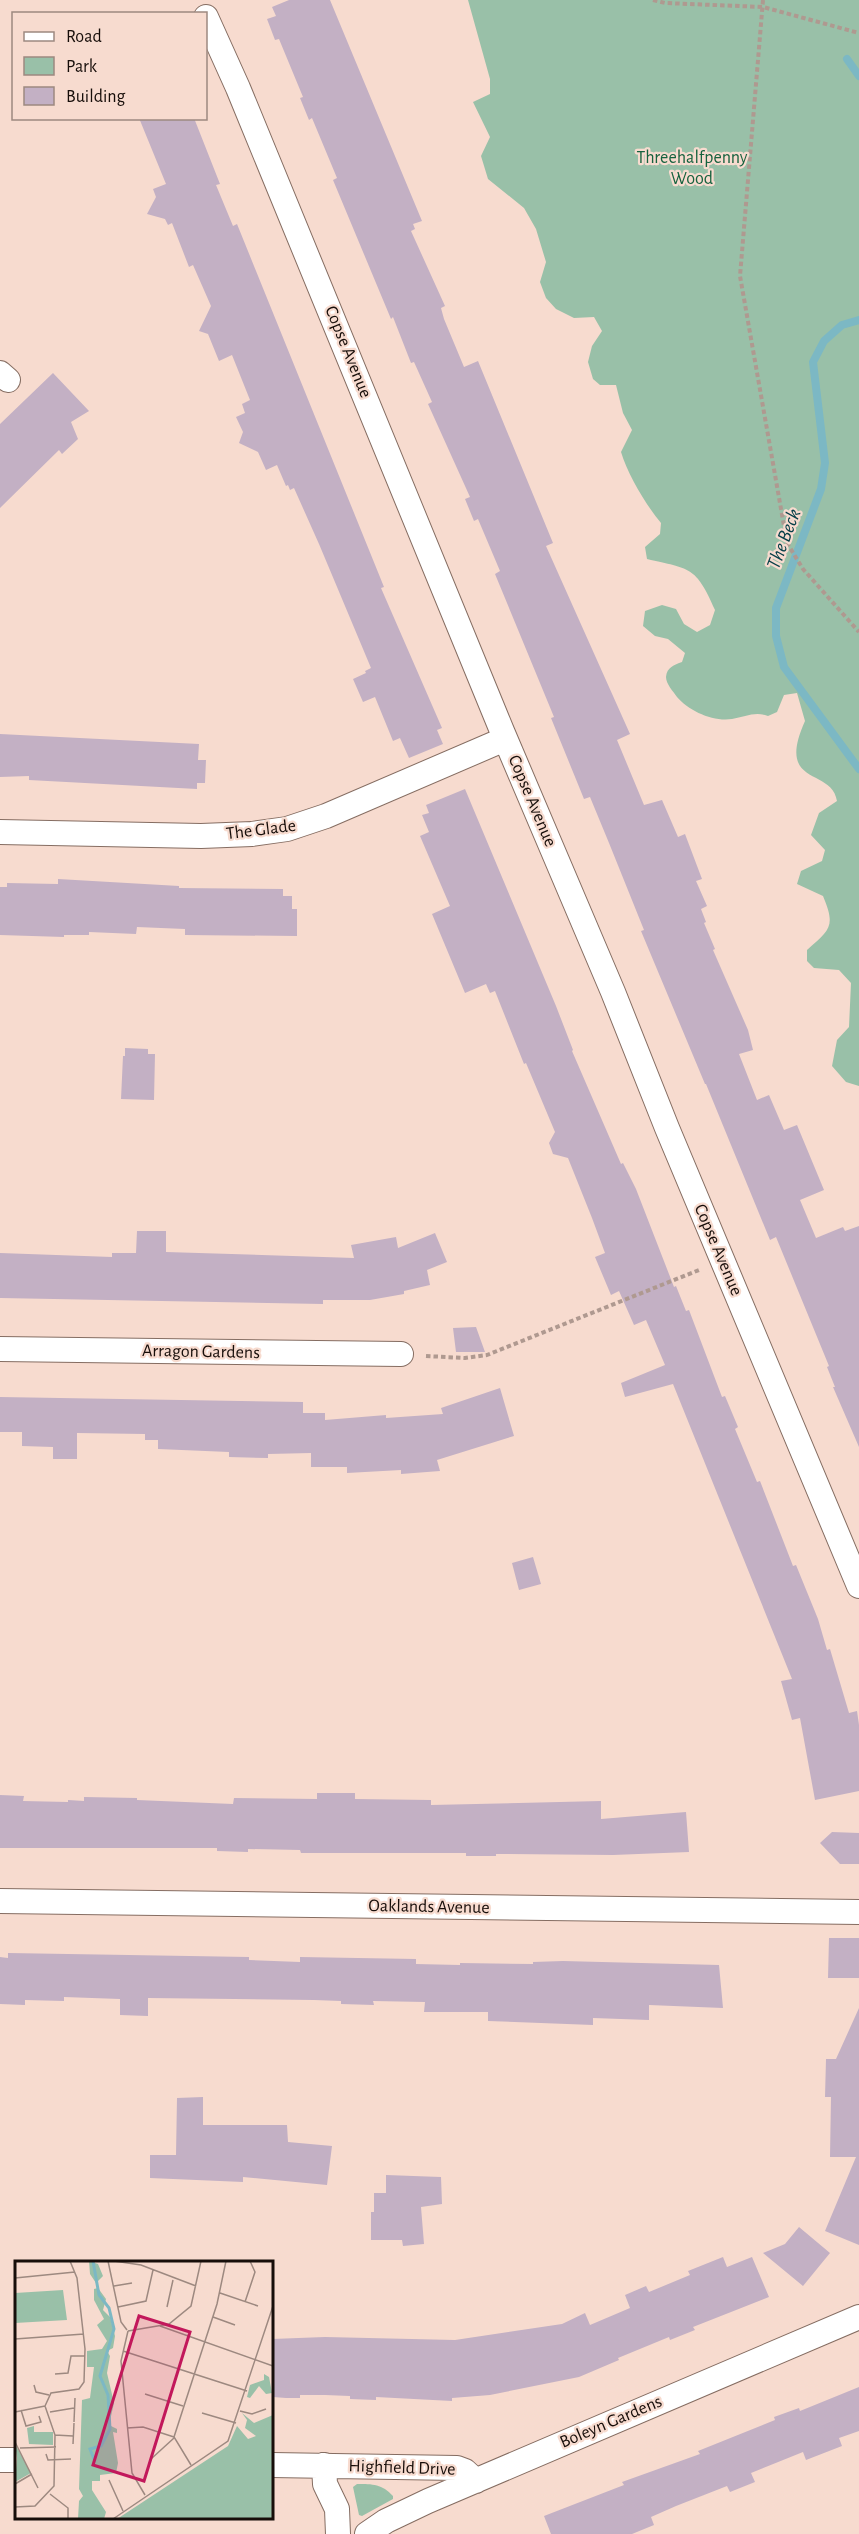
<svg xmlns="http://www.w3.org/2000/svg" width="859" height="2534" font-family="'Alegreya Sans',sans-serif">
  <style>
    .green { fill: #99c0a8 }
    .lines { fill: none; stroke-linecap: round; stroke-linejoin: round }
    .stream { stroke: #7cb8c4; stroke-width: 8 }
    .building { fill: #c3b0c4 }
    .minor-casing { stroke: #856d62; stroke-width: 26 }
    .path { stroke: #af9990; stroke-width: 4; stroke-dasharray: 4.5 3; stroke-linecap: butt }
    .minor { stroke: #fff; stroke-width: 24 }
    .labels { text-anchor: middle; dominant-baseline: central; stroke-width: 4.5; stroke-linejoin: round; paint-order: stroke }
    .park-label { font-size: 18px; fill: #16623e; stroke: #f7dbcf }
    .street-label { font-size: 18px; fill: #170e0a; stroke: #f7dbcf }
    .water-label { font-size: 20px; font-style: italic; fill: #074049; stroke: #f7dbcf }
    .inset-river { fill: none; stroke: #7cb8c4; stroke-width: 3 }
    .inset-road { fill: none; stroke: #9d8980; stroke-width: 1.5 }
    .view { fill: #c2185b; fill-opacity: 0.15; stroke: #c2185b; stroke-width: 3 }
    .inset-edge { fill: none; stroke: #170e0a; stroke-width: 3 }
  </style>
  <rect width="100%" height="100%" fill="#f7dbcf"/>
  <path class="green" d="M468 0H859V1086L846 1082 832 1066 837 1040 849 1027 851 983 839 970 814 968 807 961V950C830 929 836 927 823 896L797 884 801 871 822 861 825 850 811 835 819 813 837 801C832 767 775 788 805 721L797 693 784 695 777 712 768 716C755 711 745 717 732 719 713 722 689 711 677 697 673 691 666 684 666 677 667 667 674 665 682 662L685 653 668 639 655 636 643 626 645 611 662 605 676 609 684 624 697 632 710 625 715 610C696 566 690 569 647 559L645 547 660 534 661 523C646 505 628 475 621 452L632 430 623 413 616 385H600L593 379 588 362 592 346 602 331 594 317 574 318 556 309 546 298 540 282 546 262 536 229 524 208 488 179 481 156 490 137 473 102 490 94V79Z
    M357 2484C373 2484 382 2484 393 2496V2499L362 2516 359 2515 353 2487Z"/>
  <g class="lines">
    <path class="stream" d="M847 59 859 76
      M859 320 842 325 824 341 813 362 825 463 821 489 776 608V636L784 667 859 769"/>
  </g>
  <path class="building" d="M289 0H330L422 221 413 224 415 229 411 231 445 306 441 308 444 319 464 367 478 361 553 543 546 546 630 734 617 740 644 805 662 800 678 837 685 834 702 879 696 881 707 906 701 909 706 922 704 923 715 949 713 950 748 1030 753 1050 739 1054 757 1100 769 1095 784 1130 797 1125 824 1190 800 1200 816 1238 843 1227 845 1231 859 1226V1447L833 1387H835L827 1367 829 1366 776 1237 770 1240 706 1084H705L641 931 644 930 609 843 590 797 584 799 551 718 554 717 495 574 500 571 478 519 474 521 465 499 470 497 428 404 432 402 414 362 411 363 393 317 391 319 333 180 337 178 312 118 309 120 300 98 303 97 279 39 275 40 267 19 276 16 272 7Z
    M139 118H194L220 184 216 185 233 226 237 224 384 587 381 588 442 728 437 730 443 744 409 758 400 738 393 741 375 697 363 702 353 679 366 673 365 671 371 668 319 544 294 488 290 490 288 485 286 486 277 465 266 470 258 452 239 443 243 432 236 417 245 413 242 404 250 400 232 355 219 361 208 334 199 331 211 306 193 265 189 267 172 223 168 225 165 219 147 214 156 197 153 189 166 184Z
    M53 373 89 411 71 422 78 439 62 454 59 450 0 508V424Z
    M0 734 199 744 198 760H206L205 783H197V789L29 780V776L0 777Z
    M465 789 556 1006 573 1050 572 1051 621 1164 623 1163 636 1189 674 1287 676 1286 686 1311 689 1310 722 1397 725 1396 738 1427 735 1429 757 1482 760 1481 793 1566 796 1565 818 1619 827 1650 830 1649 849 1713 857 1711 859 1725V1791L815 1800 800 1718 792 1720 781 1681 792 1679 673 1384 625 1397 621 1383 665 1365 646 1320 634 1325 619 1291 611 1295 595 1257 605 1253 592 1218 568 1158 553 1154 549 1143 555 1132 526 1063 524 1064 495 991 490 993 486 984 465 993 432 914 450 906 420 836 429 832 422 815 429 813 426 805Z
    M58 879 179 886V888L283 889V896H292V909H297V936L185 935V929L137 927 136 934 89 932V935H64V937L0 935V887H7V883L58 884Z
    M125 1048 148 1049V1054H155L154 1100 121 1099 123 1056H125Z
    M137 1231H166V1252L354 1258 351 1245 396 1237 398 1248 435 1233 447 1262 427 1270 430 1285 404 1291V1294L370 1300H323V1304L0 1298V1253L112 1257V1253H136Z
    M476 1327 485 1352H456L453 1328Z
    M500 1388 514 1436 437 1460 440 1471 401 1474V1470L347 1473V1467H311V1453L268 1454V1458L229 1457V1452L158 1449V1440H145V1434L77 1433V1459H53V1447L22 1446V1432H0V1397L303 1402V1413H325V1420L386 1415V1418L443 1414 441 1408Z
    M533 1557 541 1584 519 1590 512 1563Z
    M317 1793H355V1799L431 1800V1805L601 1801V1819L686 1812 689 1852 613 1855 496 1854V1856H466V1853H301L300 1850 248 1849V1852L217 1851V1848H0V1795L24 1796 23 1801 68 1802V1800L84 1801V1797L137 1798V1800L233 1804 234 1798 317 1799Z
    M832 1832 859 1833V1864H840L820 1843Z
    M829 1938H859V1978H828Z
    M8 1953 249 1957V1960L300 1962V1957L416 1959V1964L460 1965V1963L533 1964V1962L563 1961 719 1965 723 2008 649 2005V2020L593 2018V2025L488 2021V2012H424L425 2002 373 2001 374 2005 341 2004V2001L314 2000 148 1998V2016L120 2015V1999L64 1997V2001L25 2000V2005L0 2004V1957L8 1958Z
    M859 2008V2245L825 2231 856 2157H830L831 2097H825L826 2059H836Z
    M203 2097V2125H287L288 2142 332 2146 327 2185 243 2177V2182L150 2178V2155H176L177 2098Z
    M386 2175 441 2177 442 2204 421 2207 424 2244 403 2246 402 2240H371V2212H374V2193H386Z
    M799 2227 830 2253 803 2286 763 2253 785 2244Z
    M723 2257 727 2267 752 2257 769 2297 693 2327 695 2330 670 2340 669 2337 618 2358 619 2360 579 2377 490 2395 452 2398V2401L376 2397V2400L350 2399V2396L325 2395H300V2398H286L273 2397 272 2394V2339L325 2337 455 2340 562 2324 585 2313 590 2325 630 2308 625 2295 646 2286 649 2292 690 2275 688 2271Z
    M859 2387V2431L839 2438 842 2446 806 2460 803 2452 751 2473 755 2482 730 2492 727 2486 676 2506 651 2517 654 2525 632 2534H551L544 2516 624 2485 622 2482 700 2454 698 2451 775 2420 774 2417 799 2408 800 2411Z"/>
  <g class="lines">
    <defs>
      <path id="minor" d="M206 17 238 88 502 731 613 992 667 1128 859 1586
        M0 373 8 380
        M0 832 201 836 252 834 287 829 326 816 505 739
        M0 1349 401 1354
        M0 1901 859 1912
        M0 2460H16
        M272 2465 457 2468 465 2471 476 2481
        M324 2465 325 2484 337 2509 338 2534
        M367 2534 386 2521 428 2501 859 2317"/>
    </defs>
    <use href="#minor" class="minor-casing"/>
    <path class="path" d="M653 0 665 3 763 7 859 33
      M763 0 740 276 787 543 803 569 859 632
      M426 1356 465 1358 487 1355 699 1270"/>
    <use href="#minor" class="minor"/>
  </g>
  <g class="labels">
    <g class="park-label">
      <text x="692" y="158">Threehalfpenny<tspan x="692" dy="21">Wood</tspan></text>
    </g>
    <g class="street-label">
      <text transform="translate(348 352) rotate(68)">Copse Avenue</text>
      <text transform="translate(532 801) rotate(67)">Copse Avenue</text>
      <text transform="translate(261 830) rotate(-7)">The Glade</text>
      <text transform="translate(718 1250) rotate(67)">Copse Avenue</text>
      <text transform="translate(201 1352) rotate(1)">Arragon Gardens</text>
      <text transform="translate(429 1907) rotate(1)">Oaklands Avenue</text>
      <text transform="translate(611 2422) rotate(-23)">Boleyn Gardens</text>
      <text transform="translate(402 2468) rotate(2)">Highfield Drive</text>
    </g>
    <g class="water-label">
      <text transform="translate(784 539) rotate(-69)">The Beck</text>
    </g>
  </g>
  <g transform="translate(15 2261)">
    <rect width="258" height="258" fill="#f7dbcf"/>
    <path d="M74 0 83 3 88 15 81 22 75 13ZM83 27 91 38 88 49 95 56 100 75 98 87 92 90 95 95 92 112 99 142 94 164 102 168V172L98 171 103 202 101 212 85 214V220H77V229L91 251 89 258H63L64 240 68 235 64 228 67 139 75 137 79 106H72V90L87 88 92 80 82 64 89 58 79 39V28ZM48 29 52 59 0 62V32ZM249 113 254 116 257 132 251 133 244 125 235 137 232 136 235 124 249 119ZM227 152 239 162 258 154V258H102L213 185 222 165 233 178 241 175 230 167 232 159ZM19 165V171H38V184L14 183 12 167ZM0 183 16 212 0 221 2 197Z" fill="#99c0a8"/>
    <path class="inset-river" d="M78 0 84 34 94 47 99 68 85 115 93 134 95 168 86 185 75 188 80 201"/>
    <path class="inset-road" d="M93 0 106 61 112 69M99 0 126 4 181 25M0 17 60 11M99 25 117 22M205 32 243 45M230 41 240 11 235 0M103 46 131 40 138 9M152 46 158 19M198 56 220 64M145 65 258 105M113 70 106 100 117 212 130 234M113 70 154 63 176 45 186 0M0 78 69 73M108 90 232 130M40 113 53 112 56 95H70M19 124 21 131 34 134M130 133 168 145M30 145 36 132 64 128 69 121 70 88 62 17 55 0M6 149 11 165 26 161 24 155M225 150 237 153 251 148M0 151 30 145M35 151 59 147M187 152 221 162M59 161 60 137M112 167 128 166 159 176M40 174 58 175M0 181 23 227M58 183 59 162M5 187 41 186M31 193 33 199 56 198M136 198 159 177M176 204 159 176 202 43 211 0M94 219 108 250M0 223 17 213M35 233 53 247V258M0 246 20 245 39 225 40 174 30 145M98 258 213 180 258 45"/>
    <path class="view" d="M124 55 175 71 129 220 78 204Z"/>
    <rect width="258" height="258" class="inset-edge"/>
  </g>
  <rect x="12" y="12" width="195" height="108" fill="#f7dbcf" stroke="#9d8980" stroke-width="1.5"/>
  <rect x="24" y="32" width="30" height="9" fill="#ffffff" stroke="#9d8980" stroke-width="1.5"/>
  <text x="66" y="42" font-size="18" fill="#170e0a">Road</text>
  <rect x="24" y="57" width="30" height="18" fill="#99c0a8" stroke="#9d8980" stroke-width="1.5"/>
  <text x="66" y="72" font-size="18" fill="#170e0a">Park</text>
  <rect x="24" y="87" width="30" height="18" fill="#c3b0c4" stroke="#9d8980" stroke-width="1.5"/>
  <text x="66" y="102" font-size="18" fill="#170e0a">Building</text>
</svg>
